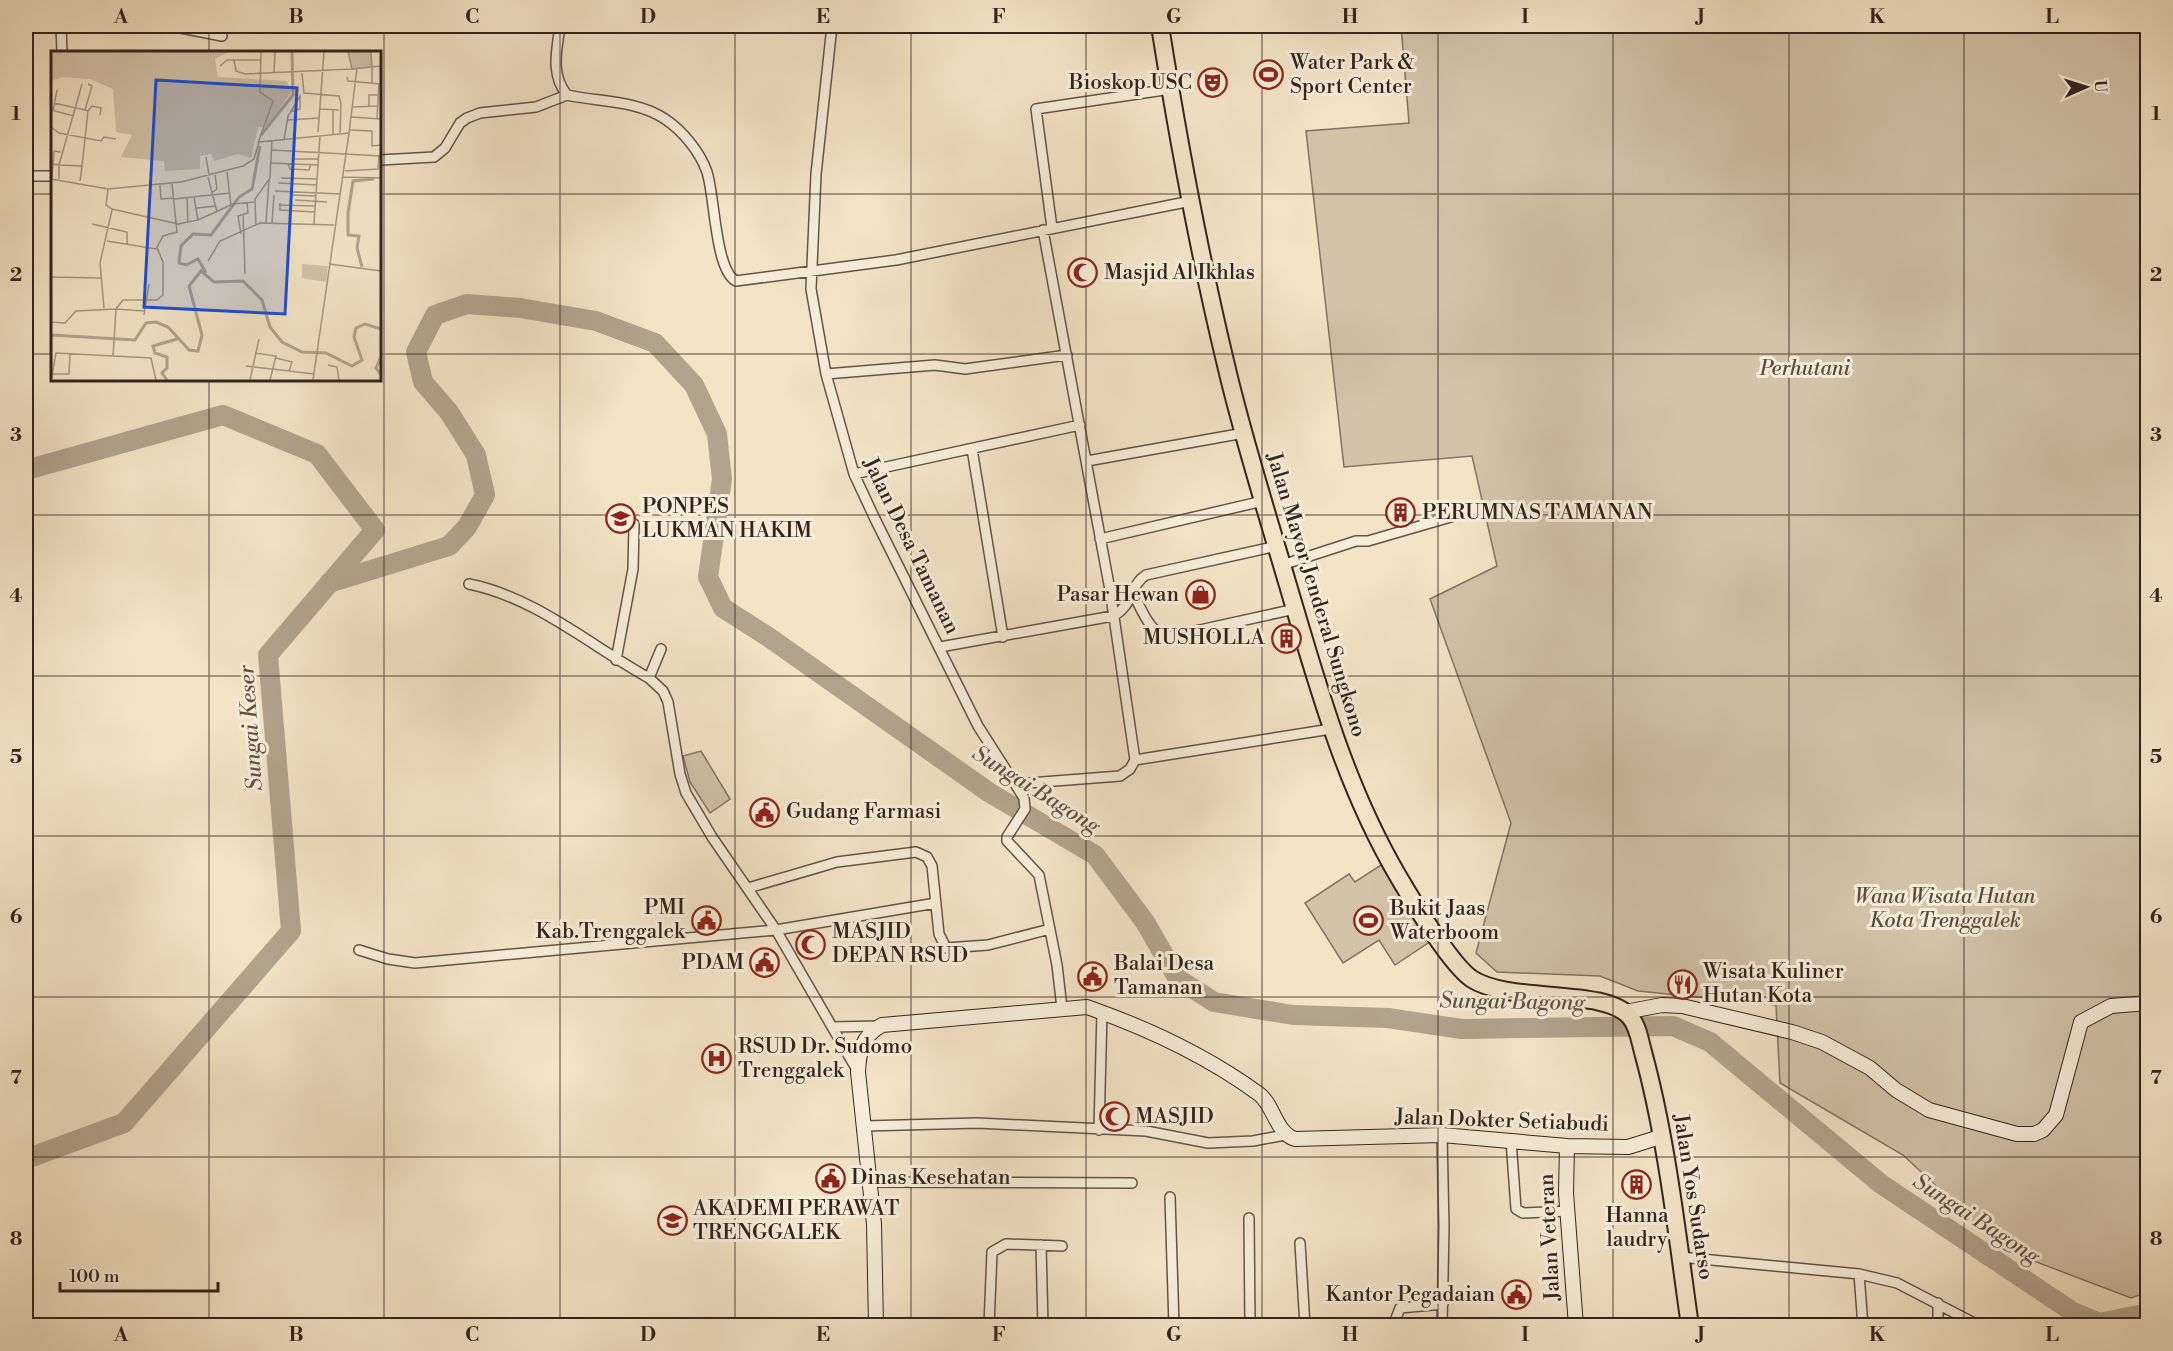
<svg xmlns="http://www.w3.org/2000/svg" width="2173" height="1351" font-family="'Libre Bodoni',serif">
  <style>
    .green { fill: #d2c3a9; stroke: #827464; stroke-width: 1.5 }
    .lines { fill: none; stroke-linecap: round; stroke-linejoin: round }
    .river { stroke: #b2a38d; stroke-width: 20 }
    .street-casing { stroke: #635448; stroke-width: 12 }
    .secondary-casing { stroke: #33241e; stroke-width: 16 }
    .highway-casing { stroke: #33241e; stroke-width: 20 }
    .street { stroke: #f7edda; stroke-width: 9 }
    .secondary { stroke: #f7edda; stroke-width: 14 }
    .highway { stroke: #f3e4c6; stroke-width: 16 }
    .grid { fill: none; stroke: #33241e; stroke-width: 1.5; stroke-opacity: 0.55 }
    .labels { text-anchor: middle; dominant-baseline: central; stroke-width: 6; stroke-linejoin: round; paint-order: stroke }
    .poi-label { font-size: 21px; fill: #33241e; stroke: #f7edda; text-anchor: start }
    .park-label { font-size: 21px; font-style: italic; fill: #5b4c41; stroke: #f7edda }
    .street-label { font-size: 21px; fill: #33241e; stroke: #f7edda }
    .water-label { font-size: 22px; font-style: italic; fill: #5f5045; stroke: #f7edda }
    .inset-river { fill: none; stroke: #b2a38d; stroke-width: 3 }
    .inset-road { fill: none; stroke: #a69783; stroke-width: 1.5 }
    .view { fill: #1d4ed8; fill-opacity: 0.15; stroke: #1d4ed8; stroke-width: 3 }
    .inset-edge { fill: none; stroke: #33241e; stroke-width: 3 }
    .neatline { fill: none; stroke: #33241e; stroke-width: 2 }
    .grid-label { font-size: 20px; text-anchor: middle; font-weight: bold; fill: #33241e }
  </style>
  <rect width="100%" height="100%" fill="#f3e4c6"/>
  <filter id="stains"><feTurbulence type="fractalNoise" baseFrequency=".00333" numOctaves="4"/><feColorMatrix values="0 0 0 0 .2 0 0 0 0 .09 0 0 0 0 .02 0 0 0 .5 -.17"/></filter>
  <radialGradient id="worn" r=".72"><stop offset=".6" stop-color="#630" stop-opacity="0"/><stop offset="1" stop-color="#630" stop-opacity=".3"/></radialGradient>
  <path class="green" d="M1401 26H2147V1292L2131 1298 2005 1250 1903 1155 1780 1083 1776 1005 1638 991 1600 976 1497 972 1476 953 1511 823 1430 599 1497 566 1472 456 1344 467 1306 131 1409 123Z
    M701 751 730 799 710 813 690 782 683 756Z
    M1384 863 1434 939 1395 965 1379 940 1343 963 1305 903 1349 874 1355 882Z"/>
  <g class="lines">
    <path class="river" d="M26 470 223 415 317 454 375 530 268 655 291 931 124 1123 26 1159
      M329 583 449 546 467 527 485 495 476 455 449 412 423 382 416 352 435 315 467 304 520 308 596 321 655 343 694 385 717 434 722 479 708 577 723 608 767 636 990 793 1095 855 1145 922 1178 979 1214 1002 1293 1015 1388 1018 1462 1029 1673 1026 1710 1042 1881 1184 2073 1312 2099 1323 2148 1313"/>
    <defs>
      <path id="street" d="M61 26 62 52
        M171 26 222 36
        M560 26C557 50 550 74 567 95 598 102 637 100 665 119 683 131 700 152 707 172 715 197 715 270 736 281L896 260 1191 201
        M832 26 816 174 811 289 826 374 854 474 875 519 978 726 1024 798 1025 809 1007 837V841L1039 875 1057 965 1062 1008
        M380 160 434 157 445 148 460 123 467 118 480 113 536 107 567 95
        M26 176H52
        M1052 228 1036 109 1171 89
        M1043 230 1110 590 1135 760
        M826 374 935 365 965 369 1067 355
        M972 449 1003 637
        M1087 461 1244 433
        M854 474 1080 425
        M1100 539 1263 501
        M1282 565 1356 541H1368L1461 514
        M469 584C535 597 591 646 649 678L663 691 668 702 680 774 686 793 712 837 776 930 857 1070
        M1133 594C1142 609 1149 633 1168 637L1295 609
        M940 647 1113 616C1134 605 1129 586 1146 575L1277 546
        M616 660 633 569 634 524
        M649 678 661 649
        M1016 784 1120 776 1130 769 1135 760 1331 729
        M748 888 837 862 916 852 927 857 932 866 939 934 946 948 988 945 1050 929
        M359 950 388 959 415 963 776 930 936 903
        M833 1027 879 1026
        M865 1126 977 1123 1146 1131 1208 1143 1253 1141 1285 1135
        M1099 1130 1102 1012
        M1442 1135 1444 1227 1442 1326
        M1511 1140 1516 1209 1523 1213 1568 1211
        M870 1182 1132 1183
        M1170 1197 1174 1326
        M1249 1218 1250 1326
        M1300 1243 1305 1326
        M1041 1245 1043 1326
        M1680 1257 1859 1274 1897 1283 1980 1326
        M1859 1274 1863 1326
        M989 1326 992 1252 1006 1244 1062 1246
        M1393 1326 1400 1308 1443 1304
        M1938 1326V1303"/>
      <path id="secondary" d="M1625 1012 1662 1005 1682 1006 1792 1032 1822 1042 1870 1068 1896 1090 1929 1110 2017 1134H2034L2043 1130 2056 1115 2081 1022 2111 1006 2148 1003
        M1567 1146 1566 1193 1576 1326
        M876 1326 874 1224 858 1072C859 1051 862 1036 882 1025L1087 1007C1147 1028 1207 1056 1259 1094 1274 1105 1275 1132 1295 1139L1442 1135 1567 1146 1628 1147 1660 1137"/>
      <path id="highway" d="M1160 26C1178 139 1199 253 1226 365 1243 438 1266 510 1287 582 1317 683 1344 784 1398 876 1412 900 1451 965 1472 979 1511 1004 1605 987 1630 1017 1638 1026 1640 1041 1643 1052 1667 1140 1677 1235 1690 1326"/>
    </defs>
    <use href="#street" class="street-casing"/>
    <use href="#secondary" class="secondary-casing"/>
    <use href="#highway" class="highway-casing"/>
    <use href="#street" class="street"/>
    <use href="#secondary" class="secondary"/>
    <use href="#highway" class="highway"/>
  </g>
  <path class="grid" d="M209 26V52M384 26V1326M560 26V1326M735 26V1326M911 26V1326M1086 26V1326M1262 26V1326M1438 26V1326M1613 26V1326M1789 26V1326M1964 26V1326M26 194H52M380 194H2148M26 354H52M380 354H2148M209 380V1326M26 515H2148M26 676H2148M26 836H2148M26 997H2148M26 1157H2148"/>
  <defs>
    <symbol id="stadium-ring" viewBox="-11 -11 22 22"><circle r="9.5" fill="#f7edda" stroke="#8f2418" stroke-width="1.5"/><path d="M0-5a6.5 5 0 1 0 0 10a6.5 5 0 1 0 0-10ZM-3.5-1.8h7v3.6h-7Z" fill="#8f2418"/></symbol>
    <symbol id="theatre-ring" viewBox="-11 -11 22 22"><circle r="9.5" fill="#f7edda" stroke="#8f2418" stroke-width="1.5"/><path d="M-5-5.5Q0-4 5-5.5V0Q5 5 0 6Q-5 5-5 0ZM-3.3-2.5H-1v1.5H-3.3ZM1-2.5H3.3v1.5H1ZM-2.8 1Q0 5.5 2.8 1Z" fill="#8f2418"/></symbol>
    <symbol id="mosque-ring" viewBox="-11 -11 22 22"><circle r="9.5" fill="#f7edda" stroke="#8f2418" stroke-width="1.5"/><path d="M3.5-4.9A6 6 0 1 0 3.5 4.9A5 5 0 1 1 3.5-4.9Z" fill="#8f2418"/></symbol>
    <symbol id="building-ring" viewBox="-11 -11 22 22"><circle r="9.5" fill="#f7edda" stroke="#8f2418" stroke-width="1.5"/><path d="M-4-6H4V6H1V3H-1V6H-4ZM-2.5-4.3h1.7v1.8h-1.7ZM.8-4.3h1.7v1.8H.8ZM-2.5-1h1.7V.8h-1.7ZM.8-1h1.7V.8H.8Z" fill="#8f2418"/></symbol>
    <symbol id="school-ring" viewBox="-11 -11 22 22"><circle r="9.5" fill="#f7edda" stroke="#8f2418" stroke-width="1.5"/><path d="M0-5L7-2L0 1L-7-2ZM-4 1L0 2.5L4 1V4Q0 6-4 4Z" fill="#8f2418"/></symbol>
    <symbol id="shop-ring" viewBox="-11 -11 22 22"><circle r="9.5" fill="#f7edda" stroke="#8f2418" stroke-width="1.5"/><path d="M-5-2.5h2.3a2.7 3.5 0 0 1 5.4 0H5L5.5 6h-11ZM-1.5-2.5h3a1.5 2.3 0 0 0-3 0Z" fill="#8f2418"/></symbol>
    <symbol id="civic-ring" viewBox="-11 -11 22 22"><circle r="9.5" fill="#f7edda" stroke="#8f2418" stroke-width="1.5"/><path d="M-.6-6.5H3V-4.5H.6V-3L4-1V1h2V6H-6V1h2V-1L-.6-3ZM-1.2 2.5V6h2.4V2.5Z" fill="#8f2418"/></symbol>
    <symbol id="restaurant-ring" viewBox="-11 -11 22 22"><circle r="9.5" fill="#f7edda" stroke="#8f2418" stroke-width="1.5"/><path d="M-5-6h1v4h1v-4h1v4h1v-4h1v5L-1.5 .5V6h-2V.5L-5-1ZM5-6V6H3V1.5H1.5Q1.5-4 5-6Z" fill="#8f2418"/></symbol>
    <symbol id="hospital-ring" viewBox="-11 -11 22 22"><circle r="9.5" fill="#f7edda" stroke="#8f2418" stroke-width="1.5"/><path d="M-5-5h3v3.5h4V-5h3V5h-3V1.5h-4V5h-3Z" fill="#8f2418"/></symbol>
    <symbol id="university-ring" viewBox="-11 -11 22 22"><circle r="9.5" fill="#f7edda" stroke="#8f2418" stroke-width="1.5"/><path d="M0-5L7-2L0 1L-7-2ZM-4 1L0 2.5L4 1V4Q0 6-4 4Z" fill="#8f2418"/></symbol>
  </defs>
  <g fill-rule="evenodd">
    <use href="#stadium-ring" x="1252" y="58" width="33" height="33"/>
    <use href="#theatre-ring" x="1196" y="66" width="33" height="33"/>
    <use href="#mosque-ring" x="1066" y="256" width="33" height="33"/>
    <use href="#building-ring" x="1384" y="496" width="33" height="33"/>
    <use href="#school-ring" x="604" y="502" width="33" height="33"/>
    <use href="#shop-ring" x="1184" y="578" width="33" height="33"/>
    <use href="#building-ring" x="1270" y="622" width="33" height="33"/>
    <use href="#civic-ring" x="748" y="796" width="33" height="33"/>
    <use href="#civic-ring" x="690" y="904" width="33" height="33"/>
    <use href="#stadium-ring" x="1352" y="904" width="33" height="33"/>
    <use href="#mosque-ring" x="794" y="928" width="33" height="33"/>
    <use href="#civic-ring" x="748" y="946" width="33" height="33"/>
    <use href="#civic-ring" x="1076" y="960" width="33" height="33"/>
    <use href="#restaurant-ring" x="1666" y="968" width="33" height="33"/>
    <use href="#hospital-ring" x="700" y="1042" width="33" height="33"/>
    <use href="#mosque-ring" x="1098" y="1100" width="33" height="33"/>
    <use href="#civic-ring" x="814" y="1162" width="33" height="33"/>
    <use href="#building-ring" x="1620" y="1168" width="33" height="33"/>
    <use href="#university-ring" x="656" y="1204" width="33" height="33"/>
    <use href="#civic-ring" x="1500" y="1278" width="33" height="33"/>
  </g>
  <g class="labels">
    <g class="poi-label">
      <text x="1290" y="63">Water Park &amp;<tspan x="1290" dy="24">Sport Center</tspan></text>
      <text x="1192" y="83" text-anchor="end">Bioskop USC</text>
      <text x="1104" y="273">Masjid Al Ikhlas</text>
      <text x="642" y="507">PONPES<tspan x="642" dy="24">LUKMAN HAKIM</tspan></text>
      <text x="1422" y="513">PERUMNAS TAMANAN</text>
      <text x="1179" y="595" text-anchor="end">Pasar Hewan</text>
      <text x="1265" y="638" text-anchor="end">MUSHOLLA</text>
      <text x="786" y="812">Gudang Farmasi</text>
      <text x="685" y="908" text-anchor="end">PMI<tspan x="685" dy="24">Kab.Trenggalek</tspan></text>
      <text x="1390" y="909">Bukit Jaas<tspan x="1390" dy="24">Waterboom</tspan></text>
      <text x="832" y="932">MASJID<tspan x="832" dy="24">DEPAN RSUD</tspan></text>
      <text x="744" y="963" text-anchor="end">PDAM</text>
      <text x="1114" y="964">Balai Desa<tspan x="1114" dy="24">Tamanan</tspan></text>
      <text x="1703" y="972">Wisata Kuliner<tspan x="1703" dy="24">Hutan Kota</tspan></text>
      <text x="738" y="1047">RSUD Dr. Sudomo<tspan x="738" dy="24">Trenggalek</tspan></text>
      <text x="1135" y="1117">MASJID</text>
      <text x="851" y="1178">Dinas Kesehatan</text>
      <text x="693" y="1209">AKADEMI PERAWAT<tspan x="693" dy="24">TRENGGALEK</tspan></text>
      <text x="1637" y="1216" text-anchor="middle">Hanna<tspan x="1637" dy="24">laudry</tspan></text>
      <text x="1495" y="1295" text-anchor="end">Kantor Pegadaian</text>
    </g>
    <g class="park-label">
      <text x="1805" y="369">Perhutani</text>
      <text x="1945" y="897">Wana Wisata Hutan<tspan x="1945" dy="24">Kota Trenggalek</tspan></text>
    </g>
    <g class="street-label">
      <text transform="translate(911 546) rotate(64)">Jalan Desa Tamanan</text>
      <text transform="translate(1316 595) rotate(73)">Jalan Mayor Jenderal Sungkono</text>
      <text transform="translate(1502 1121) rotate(2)">Jalan Dokter Setiabudi</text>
      <text transform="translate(1693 1197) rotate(81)">Jalan Yos Sudarso</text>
      <text transform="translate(1550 1237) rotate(-93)">Jalan Veteran</text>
    </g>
    <g class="water-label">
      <text transform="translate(251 728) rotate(-94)">Sungai Keser</text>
      <text transform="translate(1036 790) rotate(32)">Sungai Bagong</text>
      <text transform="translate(1512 1002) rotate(1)">Sungai Bagong</text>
      <text transform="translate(1976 1219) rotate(33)">Sungai Bagong</text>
    </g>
  </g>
  <g transform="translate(51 51)">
    <rect width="330" height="330" fill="#f3e4c6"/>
    <path d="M0 1H178L164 8 167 26 236 30 240 41 216 76H207L200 107 187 103 163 110 160 103 149 105V118L114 120 113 110 70 106 81 84 65 81 62 38 39 28 12 26 0 30ZM297 1H320L321 16 301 18ZM251 213 277 215 275 231 251 227Z" fill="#d2c3a9"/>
    <path class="inset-river" d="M210 84 242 44 241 1M311 216 306 197 308 185 297 184V162L302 130 323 128M155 222 147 208 135 214 128 212 130 195 142 183 160 184 188 146 201 138 209 95M0 284 84 289 95 272 105 271 117 276 138 299 147 300 151 284 138 235 150 220 163 231 192 230 211 249 219 276 231 291 251 301 275 302 301 315 311 309 303 286 305 277 314 273 330 278M330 306 325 317 330 324M116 329 111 322 116 317V306L104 302 102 295 126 288"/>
    <path class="inset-road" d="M297 1 301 18 321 16 320 1M183 9 185 20 194 23 301 18M169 15 176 9H210M223 21 224 1M251 22 253 42 288 45 290 53M296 26 297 30 330 33M321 32V16L330 15M37 33 41 35 34 59 37 60M3 52 34 59M318 55V44H327M302 56 327 55M269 58 288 59M0 59 23 65M2 60 6 39M300 66 330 68M326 68 328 33M237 69 268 67M0 76 8 82 50 90 53 86 65 88M298 79 321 80V95L330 94M267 81 273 1M289 82 290 53M298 82 306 17M282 83V58M233 88 237 65 239 62 249 45V58L239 61M207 92 222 50 209 41 210 1M221 99 330 105M155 106 158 124M242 108H267M219 112 267 114M1 113 8 114V128M237 113 239 118 258 119 260 113M31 115 37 60 41 55 50 57 49 64M294 120 327 118 328 105M176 121 180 154M157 126 166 161M292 126 330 127M1 127 3 100 10 101M230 127 266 128 263 173M0 128 57 138 130 131 192 115 203 108 208 91 298 82 262 329M266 128 269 85M29 130 31 115 8 114 31 33M227 132 266 134M109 134 110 148 123 147M57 138 55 154 61 158 127 173 147 169 182 153 204 151M224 140 289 143M162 141 166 138 164 124M240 141V144L265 145M143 146 147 169M136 147 137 172M123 148 179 142M244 149 276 151M229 152V159L264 161M228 154 264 155M146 157 165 155M192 163 194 223M215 172 218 129M221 172 223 144M41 173 76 181V194M205 175 204 148 219 127 221 89M190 183 187 165 197 162 196 151M56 190 105 198 112 185 126 181 121 133M157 210 169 190 209 172 283 174M278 213 330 220M0 226 50 227M53 257 49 212 61 159M93 264 98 233M0 271 14 272 25 260 65 258 72 249H106L112 244V211L106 197M204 302 225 305 219 329M62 305 65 258 93 260M277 314 286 316 288 329M195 315 238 320 241 311 225 307M238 320 263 323M1 323H18L19 303M0 329 5 302 100 307 105 329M199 329 208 288"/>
    <path class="view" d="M105 29 246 37 234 263 93 256Z"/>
    <rect width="330" height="330" class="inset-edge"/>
  </g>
  <rect width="2173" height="1351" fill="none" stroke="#f3e4c6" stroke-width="66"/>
  <g transform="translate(2086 87) rotate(87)" stroke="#f7edda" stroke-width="4.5" paint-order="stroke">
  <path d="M0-4.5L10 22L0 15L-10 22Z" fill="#33241e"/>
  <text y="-9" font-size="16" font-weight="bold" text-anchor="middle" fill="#33241e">U</text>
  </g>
  <path d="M60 1282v9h158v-9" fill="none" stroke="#33241e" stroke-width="3"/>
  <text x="69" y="1282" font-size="18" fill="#33241e" stroke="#f7edda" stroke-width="4.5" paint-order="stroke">100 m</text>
  <rect x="33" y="33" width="2107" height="1285" class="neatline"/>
  <g class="grid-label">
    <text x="121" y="23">A</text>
    <text x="296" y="23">B</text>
    <text x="472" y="23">C</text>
    <text x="648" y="23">D</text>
    <text x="823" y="23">E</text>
    <text x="999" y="23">F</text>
    <text x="1174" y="23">G</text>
    <text x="1350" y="23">H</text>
    <text x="1525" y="23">I</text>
    <text x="1701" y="23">J</text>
    <text x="1877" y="23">K</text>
    <text x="2052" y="23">L</text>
    <text x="16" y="120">1</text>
    <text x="2156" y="120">1</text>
    <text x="16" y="281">2</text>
    <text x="2156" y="281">2</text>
    <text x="16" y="441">3</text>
    <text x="2156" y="441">3</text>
    <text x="16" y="602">4</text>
    <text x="2156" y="602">4</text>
    <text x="16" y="763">5</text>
    <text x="2156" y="763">5</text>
    <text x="16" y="923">6</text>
    <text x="2156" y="923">6</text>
    <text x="16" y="1084">7</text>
    <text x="2156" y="1084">7</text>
    <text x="16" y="1245">8</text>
    <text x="2156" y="1245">8</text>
    <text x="121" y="1341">A</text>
    <text x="296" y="1341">B</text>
    <text x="472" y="1341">C</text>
    <text x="648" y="1341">D</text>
    <text x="823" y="1341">E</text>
    <text x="999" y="1341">F</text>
    <text x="1174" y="1341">G</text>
    <text x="1350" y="1341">H</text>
    <text x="1525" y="1341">I</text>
    <text x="1701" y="1341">J</text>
    <text x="1877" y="1341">K</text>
    <text x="2052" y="1341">L</text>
  </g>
  <rect width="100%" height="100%" filter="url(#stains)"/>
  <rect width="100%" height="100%" fill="url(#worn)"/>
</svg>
